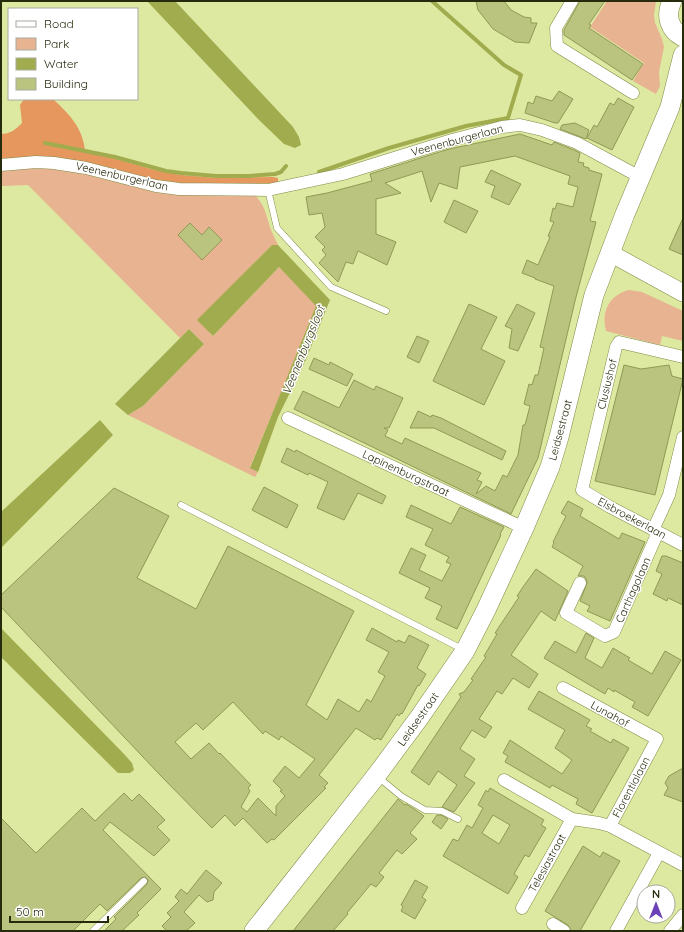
<svg xmlns="http://www.w3.org/2000/svg" width="684" height="932" font-family="Quicksand,sans-serif">
  <style>
    .green { fill: #e7b391 }
    .forest { fill: #e6975e }
    .water { fill: #a0ac4d }
    .lines { fill: none; stroke-linecap: round; stroke-linejoin: round }
    .stream { stroke: #a0ac4d; stroke-width: 4 }
    .building { fill: #bac47e; stroke: #909955; fill-rule: evenodd }
    .service-casing { stroke: #818a46; stroke-width: 7 }
    .minor-casing { stroke: #818a46; stroke-width: 13 }
    .secondary-casing { stroke: #818a46; stroke-width: 18 }
    .primary-casing { stroke: #818a46; stroke-width: 20 }
    .service { stroke: #fff; stroke-width: 6 }
    .minor { stroke: #fff; stroke-width: 12 }
    .secondary { stroke: #fff; stroke-width: 17 }
    .primary { stroke: #fff; stroke-width: 19 }
    .labels { text-anchor: middle; dominant-baseline: central; stroke-width: 3; stroke-linejoin: round; paint-order: stroke }
    .street-label { font-size: 11px; fill: #272b0e; stroke: #fff }
    .water-label { font-size: 12px; font-style: italic; fill: #31350d; stroke: #fff }
  </style>
  <rect width="100%" height="100%" fill="#dde8a1"/>
  <path class="green" d="M607 1H656L654 15 655 23 662 39 664 47 659 72 660 86 656 94 633 81 644 63 590 27Z
    M47 167 255 195C266 207 266 216 271 230 273 235 276 240 278 245H272L198 320 213 336 279 267 317 306 250 467 258 472 255 477 128 415 143 406 204 344 189 329 180 338 28 185 1 186V170Z
    M629 290 642 292 683 311V341L662 336 660 345 606 331C601 312 609 295 629 290Z"/>
  <path class="forest" d="M24 99H53C70 115 82 127 85 150L151 169 181 175 217 178 273 177 278 178V183L200 185 155 181 42 158H1V134C10 134 15 130 22 123L20 105Z"/>
  <path class="water" d="M147 1H175L293 127 299 137 301 145 295 148 284 144 259 120Z
    M272 245H278L330 300 305 362 278 417 258 472 250 468 316 306 279 267 213 336 197 320Z
    M189 329 204 344 143 406 128 415 115 404Z
    M100 420 113 435 1 548V512Z
    M1 628 124 754 132 763 134 770 130 773H118L1 657Z"/>
  <g class="lines">
    <path class="stream" d="M45 143 115 157 166 171 181 173 216 176H249L275 174 281 172 286 166
      M319 172 389 148 466 126 508 118 521 75 504 65 432 1"/>
  </g>
  <path class="building" d="M476 1H504L511 10 524 17 531 18V23H537L529 43 515 42 493 29 478 10Z
    M580 1H605L589 24 591 25 589 28 643 64 632 80 564 35V30Z
    M559 91 573 99 558 123H555L525 113 528 102 533 104 536 96 552 101Z
    M618 98 634 107 612 150 587 138 594 125 597 127 610 103 614 105Z
    M575 123 589 130 586 139 560 129 562 125Z
    M520 134 552 145 554 142 574 150 580 153 578 162 584 163 583 166 589 168V170L602 174 590 221 596 222 575 301 538 458 511 514 294 409 303 391 339 408 354 380 374 390 376 386 403 398 389 428H384L388 430 385 436 402 444 405 438 481 473 477 480 482 482 476 494 486 486 495 491 503 475 507 477 518 455 523 425H525L530 406 524 404 529 384 532 385 535 375H538L544 348 540 347 554 286 535 279V278L522 273 527 260 538 265 550 237 548 236 554 222 550 221 553 208 555 209 557 203 573 207 578 187 568 184 570 176 515 156 460 167 457 189 439 183 431 202 422 171 385 183 401 193 376 199V234L396 242 387 265 358 251 353 264 346 262 338 282 319 263 326 255 322 250 325 247 315 237 325 227 322 213 309 215 306 197 327 193 372 181 370 174 449 149Z
    M491 170 521 184 509 205 491 197 495 186 485 182Z
    M454 200 478 211 466 233 444 222Z
    M683 218V255L669 249Z
    M190 223 202 235 209 227 222 240 202 260 178 235Z
    M469 304 497 317 481 349 505 361 484 405 433 381Z
    M517 304 535 313 518 351 509 348 512 329 505 326Z
    M417 336 429 341 419 363 407 357Z
    M314 358 329 365 330 362 353 374 347 386 309 369Z
    M624 365 641 369 669 365 672 376 683 379 655 495 595 481Z
    M418 411 431 417 432 415 441 418 506 451 502 460 434 428H410Z
    M287 448 295 452 296 450 386 496 382 504 358 493 344 520 317 508 328 482 309 473 308 475 281 462Z
    M264 487 298 505 287 528 252 510Z
    M114 488 169 516 137 578 196 609 228 546 354 611 306 705 327 720 338 699 359 712 367 699 371 702 385 676 378 672 389 652 366 640 372 628 397 642 398 640 405 643 409 635 429 645 417 668 426 674 419 686 418 685 402 714 401 713 399 716 397 714 381 740 377 738 375 740 356 728 319 775 328 783 324 787 326 788 274 840 272 839 267 843 243 818 235 826 225 815 212 828 161 776 1 607V595ZM233 702 263 734 265 731 279 740 281 736 315 759 299 778 285 766 273 781 282 790 280 791 285 796 276 806V816L258 798 247 812 241 807 250 791 248 788 251 785 220 753 219 754 209 743 191 759 175 742 196 723 203 730Z
    M568 501 583 509 580 516 619 539 622 533 645 542 610 621 587 611 590 606 580 601 587 583 586 579 584 576H578L583 566 552 547 554 543 553 542 566 516 561 513Z
    M411 505 451 524 460 507 504 527 500 534 501 535 457 629 436 619 442 606 425 598 430 588 399 573 411 548 426 555 419 570 442 581 451 564 446 562 449 557 425 545 433 529 406 517Z
    M662 556H666L683 563V605L668 598 667 601 653 594 662 574 656 571Z
    M536 569 568 591 555 621 541 611 511 655 538 674 529 688 513 678 502 694 497 691 479 719 492 727 485 738 472 730 461 747 460 749 475 759 464 776 475 783 454 812 442 807 457 785 438 771 429 785 411 772 461 697 459 694 464 692 473 680 471 679 486 657 484 656 497 634 495 633 519 597 517 596 523 587Z
    M586 633 594 638 585 658 602 668 613 648 630 658 628 660 652 674 665 651 681 660 648 716 632 707 635 702 614 690V692L608 688 605 694 544 658 555 641 576 653Z
    M539 691 590 720 586 726 592 729 590 731 611 743 613 739 629 748 592 813 576 804 578 799 552 785 550 788 505 762 508 756 503 753 510 740 562 774 572 760 555 748 565 730 528 709Z
    M683 768V802L664 795 668 788 665 783 669 776Z
    M490 788 544 820 541 825 546 828 529 857 525 855 514 874 518 877 508 894 443 856 453 839 458 841 467 825 472 828 483 808 478 805 486 790 488 792ZM493 815 510 825 499 844 482 833Z
    M124 793 132 801 139 794 165 820 157 827 170 840 154 856 110 822 103 830 161 889 137 913 139 915 122 931H104L116 919 114 917 147 884 148 880 145 877 141 878 107 911 100 904 73 931H1V818L36 853 82 808 95 821Z
    M398 799 405 805 406 804 414 809 424 816 410 833 417 839 402 854 397 850 379 873 384 877 376 887 371 884 347 913 348 914 333 931H293Z
    M437 815H441L448 819 441 829 432 822Z
    M583 846 600 857 603 852 620 861 580 931H571L568 925 545 911Z
    M206 870 222 883 214 892 213 900 207 902 199 895 184 912 195 923 186 931H167L162 926 171 917 167 913 179 901 175 897 181 889 187 894Z
    M415 880 428 887 422 897 426 900 415 919 401 911 403 907 401 905Z"/>
  <g class="lines">
    <defs>
      <path id="service" d="M268 190 277 228 331 287 386 311
        M181 505 464 650
        M378 777 401 796 425 810 442 811 458 819
        M93 931 144 881"/>
      <path id="minor" d="M572 1 556 28 557 46 633 93
        M1 165 36 162 54 163 86 168 156 186 179 189 268 190 343 174 452 140 502 127 520 125 542 130 577 143 640 177
        M683 357 619 342 616 347 582 490 610 507 683 545
        M288 418 524 528
        M653 530 669 495 683 437
        M580 583 566 613 605 636 614 632 658 532
        M563 688 657 739 610 826 683 865
        M504 780 572 819 599 823 610 826
        M522 908 572 819
        M553 924 564 931
        M616 931 659 853
        M670 931 683 915"/>
      <path id="secondary" d="M610 253 683 293"/>
      <path id="primary" d="M672 1C665 15 669 30 683 37
        M254 931 376 776 419 718 465 651 486 610 524 528 550 467 559 437 594 295 625 214 670 107 683 55"/>
    </defs>
    <use href="#service" class="service-casing"/>
    <use href="#minor" class="minor-casing"/>
    <use href="#secondary" class="secondary-casing"/>
    <use href="#primary" class="primary-casing"/>
    <use href="#service" class="service"/>
    <use href="#minor" class="minor"/>
    <use href="#secondary" class="secondary"/>
    <use href="#primary" class="primary"/>
  </g>
  <g class="labels">
    <g class="street-label">
      <text transform="translate(457 140) rotate(-15)">Veenenburgerlaan</text>
      <text transform="translate(122 176) rotate(13)">Veenenburgerlaan</text>
      <text transform="translate(607 384) rotate(-76)">Clusiushof</text>
      <text transform="translate(560 430) rotate(-75)">Leidsestraat</text>
      <text transform="translate(406 473) rotate(25)">Lapinenburgstraat</text>
      <text transform="translate(632 518) rotate(28)">Elsbroekerlaan</text>
      <text transform="translate(633 590) rotate(-66)">Carthagolaan</text>
      <text transform="translate(610 714) rotate(29)">Lunahof</text>
      <text transform="translate(418 719) rotate(-55)">Leidsestraat</text>
      <text transform="translate(631 787) rotate(-62)">Florentialaan</text>
      <text transform="translate(547 863) rotate(-61)">Telesiastraat</text>
    </g>
    <g class="water-label">
      <text transform="translate(303 350) rotate(-68)">Veenenburgsloot</text>
    </g>
  </g>
  <rect width="684" height="932" fill="none" stroke="#272b0e" stroke-width="4"/>
  <rect x="8" y="8" width="130" height="92" fill="#ffffff" stroke="#a9aa9f"/>
  <rect x="16" y="21" width="20" height="6" fill="#ffffff" stroke="#a9aa9f"/>
  <text x="44" y="28" font-size="12" fill="#272b0e">Road</text>
  <rect x="16" y="38" width="20" height="12" fill="#e7b391" stroke="#a9aa9f"/>
  <text x="44" y="48" font-size="12" fill="#272b0e">Park</text>
  <rect x="16" y="58" width="20" height="12" fill="#a0ac4d" stroke="#a9aa9f"/>
  <text x="44" y="68" font-size="12" fill="#272b0e">Water</text>
  <rect x="16" y="78" width="20" height="12" fill="#bac47e" stroke="#a9aa9f"/>
  <text x="44" y="88" font-size="12" fill="#272b0e">Building</text>
  <g transform="translate(656 904)"><circle r="19" fill="#ffffff" stroke="#a9aa9f"/>
  <path d="M0-3L7 15L0 10L-7 15Z" fill="#6c41b9"/>
  <text y="-6" font-size="11" font-weight="bold" text-anchor="middle" fill="#272b0e">N</text>
  </g>
  <path d="M10 916v6h98v-6" fill="none" stroke="#272b0e" stroke-width="2"/>
  <text x="16" y="916" font-size="12" fill="#272b0e" stroke="#ffffff" stroke-width="3" paint-order="stroke">50 m</text>
</svg>
